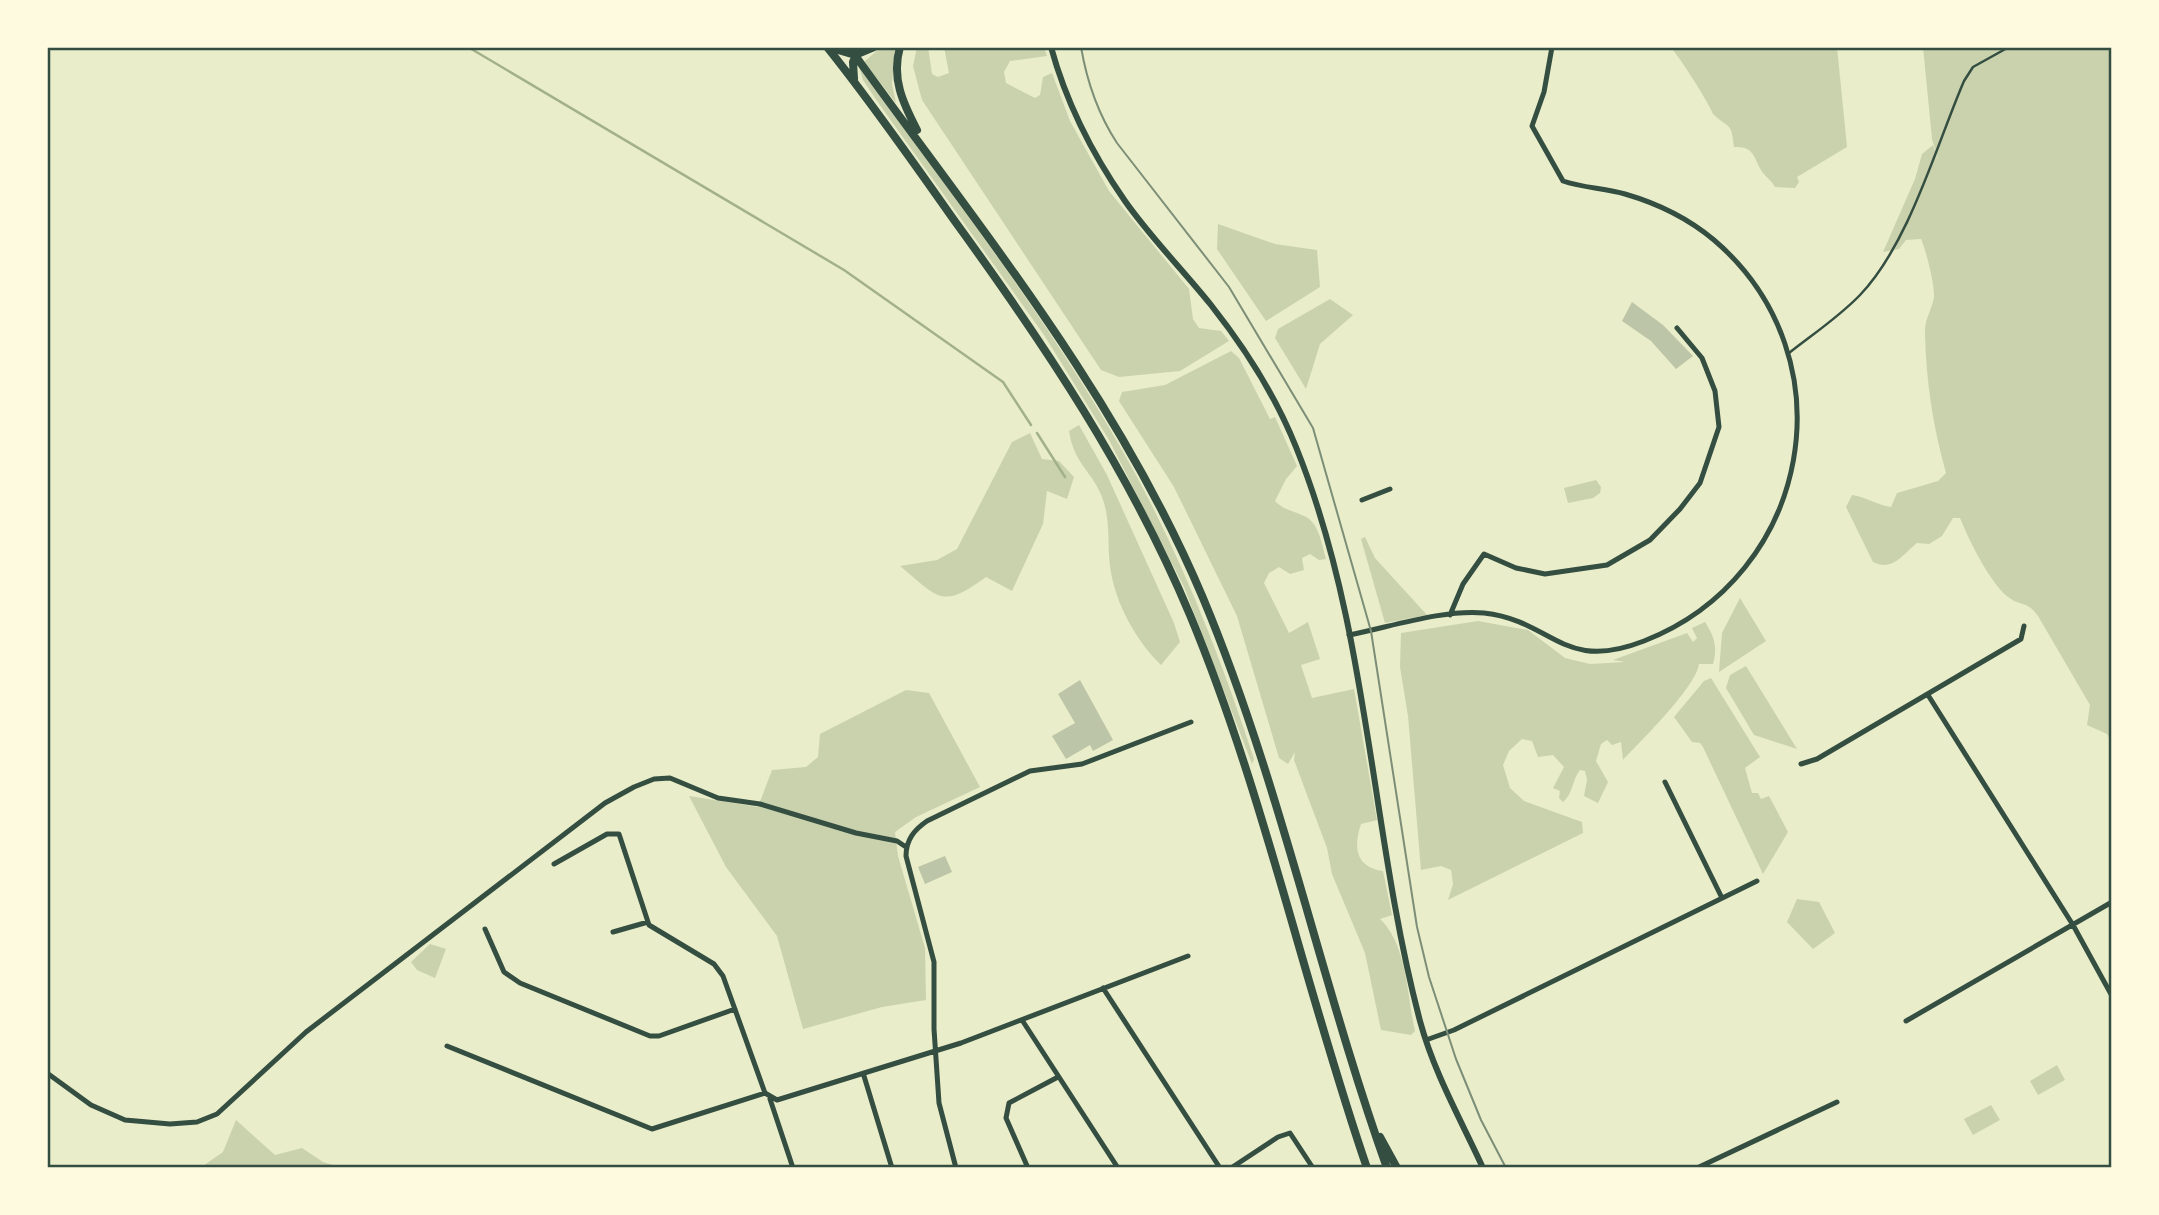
<svg xmlns="http://www.w3.org/2000/svg" width="2159" height="1215" font-family="'DejaVu Sans',sans-serif">
  <style>
    .green { fill: #cad2ad }
    .lines { fill: none; stroke-linecap: round; stroke-linejoin: round }
    .stream { stroke: #a3b18a; stroke-width: 2.5 }
    .building { fill: #bcc5a7 }
    .service { stroke: #344e41; stroke-width: 2.5 }
    .minor { stroke: #344e41; stroke-width: 5 }
    .tertiary { stroke: #344e41; stroke-width: 6 }
    .trunk { stroke: #344e41; stroke-width: 8 }
    .tram { stroke: #7c8e77; stroke-width: 2 }
    .neatline { fill: none; stroke: #344e41; stroke-width: 2.5 }
  </style>
  <rect width="100%" height="100%" fill="#e9edc9"/>
  <path class="green" d="M881 47H895L892 84 896 103 864 62Z
    M917 47H928L932 74 938 77 949 73 944 47H1044L1047 56 1010 61 1004 72 1006 83 1035 98 1040 95 1043 77 1052 73 1070 121 1109 191 1189 289 1193 319 1199 328 1221 331 1229 341 1180 371 1119 377 1101 370 922 100 913 66Z
    M1670 47H1837L1847 147 1797 177 1799 182 1795 188 1775 187C1772 181 1767 178 1763 173 1753 159 1756 146 1734 147 1731 121 1730 130 1713 114 1711 106 1676 51 1670 47Z
    M1923 47H2112V743L2107 734 2087 725 2090 705 2038 616C2027 601 2024 607 2011 599 1992 588 1968 538 1960 518H1953L1942 536 1929 544 1917 543C1903 554 1893 572 1873 562L1846 507 1852 495C1867 497 1876 505 1891 507L1897 493 1938 481 1946 473C1933 427 1926 381 1925 334 1924 320 1932 310 1934 297 1935 287 1926 249 1921 239L1906 240 1899 249 1883 252 1915 179 1922 154 1933 145 1939 163 1932 139Z
    M859 67C955 200 1058 331 1136 475 1185 566 1222 661 1254 759L1252 764 1184 587 1109 440 1044 335 877 101 863 80Z
    M1218 224 1275 244 1317 250 1320 287 1266 321 1217 249Z
    M1330 299 1353 315 1320 344 1306 389 1275 338 1278 329Z
    M1231 351 1239 358 1270 419 1275 417 1297 466 1286 479 1275 501C1285 511 1292 510 1304 516 1319 522 1322 545 1326 559L1319 560 1310 554 1302 558 1304 570 1290 574 1279 567 1269 573 1264 583 1289 633 1308 622 1320 659 1301 665 1312 698 1354 689 1377 820 1361 824C1353 848 1356 867 1383 871L1392 915 1380 919C1407 944 1407 996 1415 1031L1411 1035 1381 1030 1365 953 1332 874 1327 848 1294 760 1295 752 1288 764 1279 758 1237 616 1174 487 1119 401 1122 392 1165 385Z
    M1079 425 1107 475 1174 623 1180 642 1161 665C1136 641 1114 601 1110 566 1107 542 1111 521 1102 497 1092 471 1074 464 1069 431Z
    M1030 433 1042 459 1059 461 1074 477 1067 499 1047 491 1043 524 1012 591 986 577C941 610 939 598 900 566L937 560 957 549 1012 442Z
    M1596 480 1601 487 1600 493 1593 498 1568 503 1564 488Z
    M1365 537 1375 558 1427 615 1385 623 1361 539Z
    M1740 598 1766 641 1719 672 1722 633Z
    M1478 621 1528 630 1565 658 1590 664 1625 662 1613 660 1687 633 1693 642 1697 638 1692 628 1705 622C1714 636 1718 647 1713 664H1699C1696 687 1641 741 1623 760L1621 742 1612 745 1607 740 1601 744 1596 761 1608 782 1598 803 1584 796 1587 780 1585 771 1580 770C1572 780 1573 794 1563 802L1559 798 1560 791 1553 788 1564 767 1553 755 1538 757 1532 741 1522 739 1509 751 1503 765 1510 788 1524 801 1582 822 1583 833 1448 900 1453 884 1451 870 1441 866 1421 870 1408 716 1400 667 1401 633Z
    M1746 666 1797 749 1754 735 1726 688 1730 675Z
    M1711 678 1760 757 1745 768 1752 793H1758L1761 799 1769 796 1788 832 1763 874 1703 747 1700 743 1692 742 1674 717 1704 681Z
    M906 690 929 693 980 787 916 817 895 832 898 856 925 948 926 1000 882 1007 803 1029 777 936 726 867 689 796 758 807 772 770 806 767 818 757 820 734Z
    M1797 899 1819 902 1835 933 1813 949 1787 922Z
    M430 944 446 949 435 978 417 970 411 962Z
    M2057 1065 2065 1080 2038 1095 2030 1081Z
    M1991 1105 2000 1120 1973 1135 1964 1119Z
    M236 1120 275 1155 302 1148 323 1162 343 1168H200L223 1152Z"/>
  <g class="lines">
    <path class="stream" d="M468 47 844 270 1003 382 1031 425
      M1037 433 1065 477"/>
  </g>
  <path class="building" d="M1632 302 1663 325 1693 356 1676 369 1651 341 1622 321Z
    M1080 680 1113 740 1093 751 1090 745 1066 759 1052 736 1075 723 1058 694Z
    M945 856 952 872 925 884 918 867Z"/>
  <g class="lines">
    <path class="service" d="M1789 353C1813 334 1839 317 1860 295 1909 244 1936 146 1964 81L1973 67 2009 47"/>
    <path class="minor" d="M1362 500 1390 489
      M1450 615 1463 584 1484 554 1516 568 1545 574 1607 565 1650 540 1680 509 1700 483 1719 427 1715 391 1702 358 1677 328
      M1349 635C1390 627 1444 609 1484 613 1554 621 1562 673 1644 641 1811 576 1852 358 1714 240 1689 219 1656 203 1625 194 1605 188 1583 188 1563 181L1532 126 1544 92 1552 47
      M1928 695 2073 925 2112 996
      M1801 764 1817 759 2021 639 2024 626
      M1665 782 1722 898
      M554 864 607 834H619L649 925 714 964 723 976 765 1093 777 1100 961 1043 1188 956
      M485 929 504 972 520 983 650 1036H659L735 1009
      M613 932 648 922
      M1103 988 1220 1168
      M1022 1020 1118 1168
      M1906 1021 2112 902
      M1426 1040 1454 1030 1757 881
      M447 1046 652 1129 765 1093
      M47 1073 91 1105 125 1120 170 1124 197 1122 217 1114 306 1032 605 803 634 787 654 779 670 778 718 798 760 804 856 833 897 841 906 847
      M864 1076 892 1168
      M770 1099 793 1168
      M956 1168 939 1103 934 1029V962L906 856C906 840 914 830 927 821L1030 771 1082 764 1191 722
      M1028 1168 1006 1118 1009 1103 1058 1077
      M1231 1168 1278 1137 1290 1133 1313 1168
      M1697 1168 1837 1102"/>
    <path class="tertiary" d="M1051 47C1066 102 1093 155 1125 201 1151 238 1183 270 1211 305 1245 348 1276 397 1296 447 1370 630 1370 832 1420 1021 1434 1073 1461 1120 1483 1168"/>
    <path class="trunk" d="M827 47C872 103 913 162 954 220 1045 345 1130 472 1190 615 1264 793 1304 985 1367 1168
      M828 47 855 55 874 47
      M849 47C977 225 1117 394 1203 598 1280 782 1320 980 1387 1168
      M900 47C891 78 903 103 917 130
      M854 79 853 62 860 47
      M1380 1137 1397 1168"/>
    <path class="tram" d="M1081 47C1087 82 1098 114 1117 143L1229 287 1313 428 1371 631 1417 927 1429 977 1456 1059 1481 1120 1506 1168"/>
  </g>
  <rect width="2159" height="1215" fill="none" stroke="#fefae0" stroke-width="98"/>
  <rect x="49" y="49" width="2061" height="1117" class="neatline"/>
</svg>
